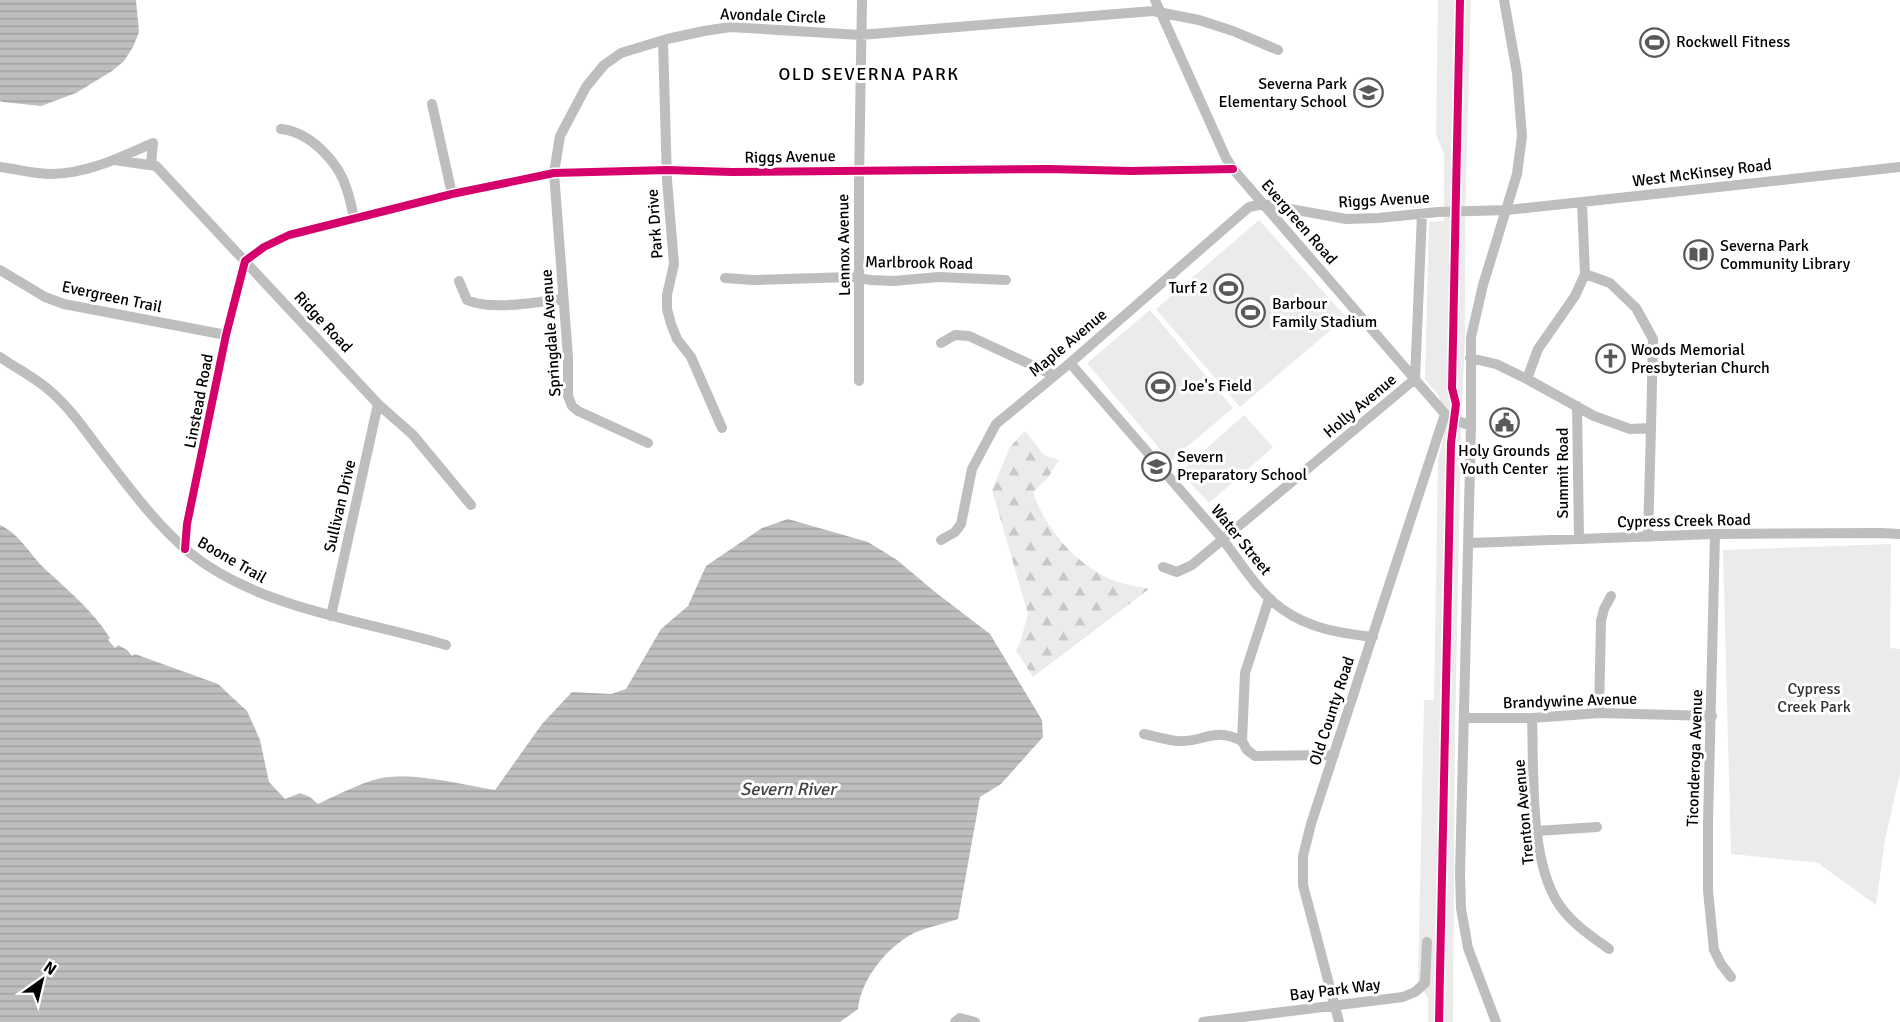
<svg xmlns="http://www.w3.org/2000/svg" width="1900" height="1022" font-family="Signika,sans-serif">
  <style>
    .green { fill: #ebebeb }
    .forest { fill: url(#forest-firs) }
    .water { fill: url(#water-rules) }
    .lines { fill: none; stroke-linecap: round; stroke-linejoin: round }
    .minor { stroke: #bebebe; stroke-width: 10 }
    .cycleway-casing { stroke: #fff; stroke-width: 11 }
    .cycleway { stroke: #d6006c; stroke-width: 8 }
    .labels { text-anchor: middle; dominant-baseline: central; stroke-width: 6; stroke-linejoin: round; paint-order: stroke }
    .street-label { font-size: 16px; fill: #000; stroke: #fff }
    .poi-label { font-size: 16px; fill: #000; stroke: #fff; text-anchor: start }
    .park-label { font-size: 16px; fill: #323232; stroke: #fff }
    .neighbourhood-label { font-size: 18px; letter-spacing: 1.5px; fill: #000; stroke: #fff }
    .water-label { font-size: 18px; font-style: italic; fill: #434343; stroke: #fff }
  </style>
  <defs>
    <pattern id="forest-firs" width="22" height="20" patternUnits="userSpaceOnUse" patternTransform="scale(1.5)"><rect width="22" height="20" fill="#ebebeb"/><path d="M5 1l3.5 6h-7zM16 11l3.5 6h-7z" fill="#c8c8c8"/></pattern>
    <pattern id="water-rules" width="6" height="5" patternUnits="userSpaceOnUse" patternTransform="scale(1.5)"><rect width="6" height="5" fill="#bebebe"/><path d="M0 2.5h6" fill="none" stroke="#a2a2a2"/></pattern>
  </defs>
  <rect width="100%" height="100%" fill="#fff"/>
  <path class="green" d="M1438 0H1471L1465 221V338L1461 434 1455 732 1453 1022H1428V998L1418 983 1424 700H1434L1438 460 1445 430 1439 396 1425 379 1429 222 1444 221V154L1436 134Z
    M1259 220 1346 317 1240 407 1156 309Z
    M1150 310 1233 408 1170 461 1087 363Z
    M1244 415 1273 447 1209 503 1180 472Z
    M1891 544 1890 648 1900 649V773L1885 840 1876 905 1818 863 1731 854 1723 550Z"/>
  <path class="forest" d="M1025 431 1044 455 1059 460 1047 479 1033 492C1045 529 1076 565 1113 580 1124 585 1137 586 1149 589L1033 677 1016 650 1020 643 1028 614 992 490 1010 447Z"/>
  <path class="water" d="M0 0H136L139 32 133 47 124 61 112 71 76 93 41 106 3 102 0 101Z
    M788 519 868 542 897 560 935 592 990 634 1042 720 1043 737 1001 784 980 797 958 919C944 924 927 927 914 933 887 947 861 979 858 1009L840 1022H0V525C20 534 30 555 46 570 69 591 93 611 110 638L108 640 115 648 118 645 127 650 132 656 135 654 218 684 247 711 260 740 269 782 285 799 300 793 310 797 318 804C337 795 368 779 388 777 424 774 459 784 495 790L542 724 572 692 611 694 626 689 661 629 688 606 706 566 762 528Z"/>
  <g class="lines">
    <path class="minor" d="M1155 0 1226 158 1233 169 1445 414 1455 420 1471 426
      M663 41 667 180 674 264 667 295V309L671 324 677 339 691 357 722 428
      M432 104 452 194
      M281 129C310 132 339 162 347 190 350 199 352 209 354 218
      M114 160 156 166 378 404 413 435 471 505
      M0 167C17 169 34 174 51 174 87 174 121 157 153 143L151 164
      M0 270 45 297 64 304 226 335
      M725 278 753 280 850 277 871 280 893 281 939 277 1006 280
      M459 281 467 300C492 311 536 302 563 299
      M941 343 955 335 969 336 1053 375
      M0 357C16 368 35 378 49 390 68 406 83 427 97 446 125 482 154 523 190 553 260 609 362 620 446 645
      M1470 358 1496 364 1527 379 1538 349 1575 296 1585 274 1582 202
      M1070 363C1120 421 1170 478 1220 536 1240 561 1256 590 1282 609 1310 629 1340 633 1373 637
      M1527 379 1594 416 1630 429 1651 428 1653 339 1636 308 1610 283 1585 274
      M859 381V180L862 0
      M1577 406 1579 539
      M648 443 578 411 572 406 568 396V357L554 173 560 136 586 87 604 65 621 53 667 39 704 31 730 27 860 35 1153 11 1199 20 1233 31 1278 50
      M1715 534 1708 823V891L1714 950 1721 964 1731 977
      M1648 537 1651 428
      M941 540 955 532 961 524 972 469 996 424 1070 363 1249 207 1263 204 1346 219 1378 218 1438 212 1507 210 1582 202 1900 167
      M1469 543 1715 534 1880 533 1900 534
      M185 549 187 524 226 335 245 261 264 247 289 235 452 194 554 173 667 170 732 172 1049 169 1131 171 1233 169
      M1163 567 1177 572 1192 565 1415 379 1422 214
      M1269 599 1245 673 1242 741 1247 750 1255 756 1334 755
      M331 616 378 404
      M1599 713 1601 621 1604 609 1611 596
      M1464 718H1532L1599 713 1712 716
      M1532 718C1534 772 1529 858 1558 903 1570 922 1591 936 1609 949
      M1144 734C1154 736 1166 740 1177 741 1204 743 1213 726 1242 741
      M1537 831 1597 827
      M955 1022 960 1018 975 1022
      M1203 1022 1403 997 1415 992 1425 983 1427 942
      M1339 1022 1303 885V856L1311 824 1445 414
      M1496 1022 1468 948 1461 908 1460 874 1471 426V337L1483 285 1517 174 1522 136 1517 73 1504 0"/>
    <defs>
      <path id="cycleway" d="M185 549 187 524 226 335 245 261 264 247 289 235 452 194 554 173 667 170 732 172 1049 169 1131 171 1233 169
        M1439 1022 1451 443 1456 404 1452 388 1460 0"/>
    </defs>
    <use href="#cycleway" class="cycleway-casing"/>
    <use href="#cycleway" class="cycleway"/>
  </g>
  <defs>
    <symbol id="stadium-ring" viewBox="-11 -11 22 22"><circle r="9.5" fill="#fff" stroke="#595959" stroke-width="1.5"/><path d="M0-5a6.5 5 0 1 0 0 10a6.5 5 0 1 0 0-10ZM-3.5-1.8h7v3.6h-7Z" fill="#595959"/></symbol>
    <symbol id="school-ring" viewBox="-11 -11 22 22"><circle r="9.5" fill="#fff" stroke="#595959" stroke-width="1.5"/><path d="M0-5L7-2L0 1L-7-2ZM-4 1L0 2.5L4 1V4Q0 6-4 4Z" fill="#595959"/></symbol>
    <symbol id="library-ring" viewBox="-11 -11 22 22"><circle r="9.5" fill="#fff" stroke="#595959" stroke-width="1.5"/><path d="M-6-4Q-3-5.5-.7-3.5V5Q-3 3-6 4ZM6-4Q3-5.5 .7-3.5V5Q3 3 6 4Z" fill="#595959"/></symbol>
    <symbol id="church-ring" viewBox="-11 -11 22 22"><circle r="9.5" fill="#fff" stroke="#595959" stroke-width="1.5"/><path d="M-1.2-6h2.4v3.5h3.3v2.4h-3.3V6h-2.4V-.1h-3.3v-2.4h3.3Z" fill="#595959"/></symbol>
    <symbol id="civic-ring" viewBox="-11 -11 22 22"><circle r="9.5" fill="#fff" stroke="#595959" stroke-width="1.5"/><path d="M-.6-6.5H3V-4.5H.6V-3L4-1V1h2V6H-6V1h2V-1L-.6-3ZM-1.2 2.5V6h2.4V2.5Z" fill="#595959"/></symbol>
  </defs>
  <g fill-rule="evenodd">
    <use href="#stadium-ring" x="1638" y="26" width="33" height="33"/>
    <use href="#school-ring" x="1352" y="76" width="33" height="33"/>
    <use href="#library-ring" x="1682" y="238" width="33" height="33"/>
    <use href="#stadium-ring" x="1212" y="272" width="33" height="33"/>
    <use href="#stadium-ring" x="1234" y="296" width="33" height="33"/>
    <use href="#church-ring" x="1594" y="342" width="33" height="33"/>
    <use href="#stadium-ring" x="1144" y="370" width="33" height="33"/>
    <use href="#civic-ring" x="1488" y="406" width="33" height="33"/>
    <use href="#school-ring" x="1140" y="450" width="33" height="33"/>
  </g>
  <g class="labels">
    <g class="street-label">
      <text transform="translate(773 16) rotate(2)">Avondale Circle</text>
      <text transform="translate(790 157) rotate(-1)">Riggs Avenue</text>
      <text transform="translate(1702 173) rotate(-7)">West McKinsey Road</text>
      <text transform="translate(1384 200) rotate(-3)">Riggs Avenue</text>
      <text transform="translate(1299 222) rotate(49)">Evergreen Road</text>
      <text transform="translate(655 224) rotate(-94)">Park Drive</text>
      <text transform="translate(844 245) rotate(-91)">Lennox Avenue</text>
      <text transform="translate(919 263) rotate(1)">Marlbrook Road</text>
      <text transform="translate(112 297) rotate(12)">Evergreen Trail</text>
      <text transform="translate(323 322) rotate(47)">Ridge Road</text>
      <text transform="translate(551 333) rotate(-94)">Springdale Avenue</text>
      <text transform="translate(1068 343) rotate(-40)">Maple Avenue</text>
      <text transform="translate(199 401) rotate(-79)">Linstead Road</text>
      <text transform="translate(1360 406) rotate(-40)">Holly Avenue</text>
      <text transform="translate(1563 473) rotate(-90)">Summit Road</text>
      <text transform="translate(340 506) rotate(-77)">Sullivan Drive</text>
      <text transform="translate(1684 521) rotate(-1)">Cypress Creek Road</text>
      <text transform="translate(1241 540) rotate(51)">Water Street</text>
      <text transform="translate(232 560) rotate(30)">Boone Trail</text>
      <text transform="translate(1570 701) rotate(-2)">Brandywine Avenue</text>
      <text transform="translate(1332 711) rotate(-72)">Old County Road</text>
      <text transform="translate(1695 758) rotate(-88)">Ticonderoga Avenue</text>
      <text transform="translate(1524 812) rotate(-95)">Trenton Avenue</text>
      <text transform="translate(1335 990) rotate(-7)">Bay Park Way</text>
    </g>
    <g class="poi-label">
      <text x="1676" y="42">Rockwell Fitness</text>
      <text x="1347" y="84" text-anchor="end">Severna Park<tspan x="1347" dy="18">Elementary School</tspan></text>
      <text x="1720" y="246">Severna Park<tspan x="1720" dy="18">Community Library</tspan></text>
      <text x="1208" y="288" text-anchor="end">Turf 2</text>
      <text x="1272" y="304">Barbour<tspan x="1272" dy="18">Family Stadium</tspan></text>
      <text x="1631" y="350">Woods Memorial<tspan x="1631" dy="18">Presbyterian Church</tspan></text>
      <text x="1181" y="386">Joe's Field</text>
      <text x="1504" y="451" text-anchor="middle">Holy Grounds<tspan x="1504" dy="18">Youth Center</tspan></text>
      <text x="1177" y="457">Severn<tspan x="1177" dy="18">Preparatory School</tspan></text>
    </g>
    <g class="park-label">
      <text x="1814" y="689">Cypress<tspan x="1814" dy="18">Creek Park</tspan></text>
    </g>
    <g class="neighbourhood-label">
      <text x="869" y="74">OLD SEVERNA PARK</text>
    </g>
    <g class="water-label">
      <text x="788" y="789">Severn River</text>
    </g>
  </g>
  <g transform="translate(42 980) rotate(34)" stroke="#ffffff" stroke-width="4.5" paint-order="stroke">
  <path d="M0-4.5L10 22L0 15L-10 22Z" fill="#000000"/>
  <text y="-9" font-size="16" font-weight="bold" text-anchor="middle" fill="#000000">N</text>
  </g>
</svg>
